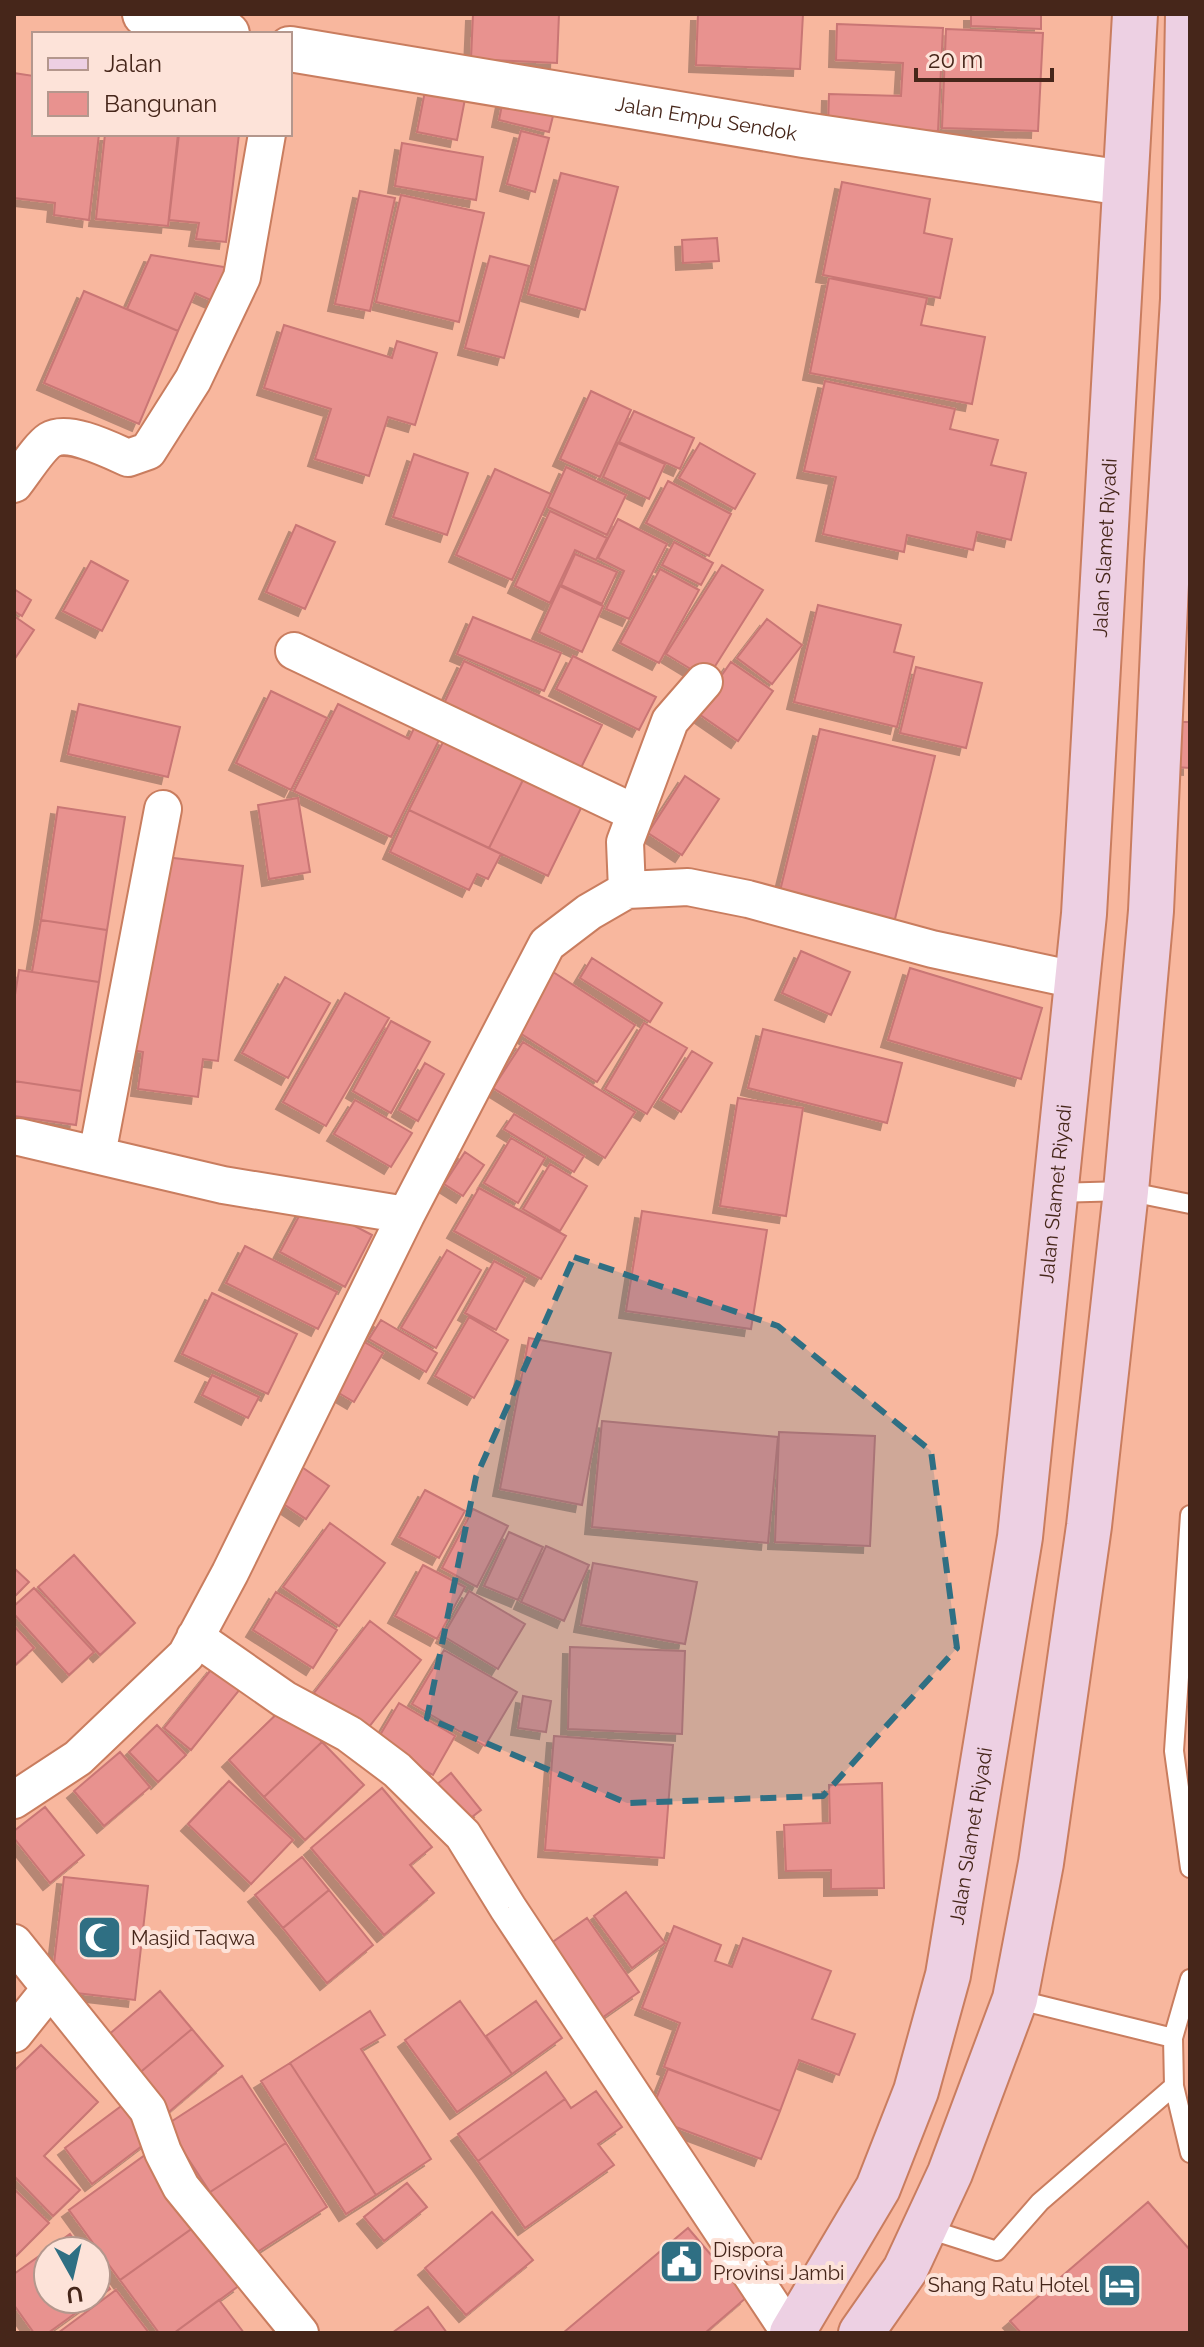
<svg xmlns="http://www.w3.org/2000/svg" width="1204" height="2347" font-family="Raleway,sans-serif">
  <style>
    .building { fill: #e8928f; stroke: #c97674; stroke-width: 2; filter: url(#shadow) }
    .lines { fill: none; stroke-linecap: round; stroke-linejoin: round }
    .service-casing { stroke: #c97d5f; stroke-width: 22 }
    .minor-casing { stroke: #c97d5f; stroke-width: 40 }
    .tertiary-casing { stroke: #c97d5f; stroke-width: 48 }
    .secondary-casing { stroke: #c97d5f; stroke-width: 48 }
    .service { stroke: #fff; stroke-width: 18 }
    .minor { stroke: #fff; stroke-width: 36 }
    .tertiary { stroke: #fff; stroke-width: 44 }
    .secondary { stroke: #edd0e3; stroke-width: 44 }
    .marked { fill: #2f6f83; fill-opacity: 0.2; stroke: #2f6f83; stroke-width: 6; stroke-dasharray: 16 10; stroke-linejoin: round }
    .labels { text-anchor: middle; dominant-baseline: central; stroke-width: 8; stroke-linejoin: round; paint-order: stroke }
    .street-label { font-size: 20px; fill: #46261a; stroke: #fde3d9 }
    .poi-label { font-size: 20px; fill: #46261a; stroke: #fde3d9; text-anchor: start }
  </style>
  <defs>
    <filter id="shadow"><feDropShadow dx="-7" dy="7" stdDeviation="0" flood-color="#0004"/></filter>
  </defs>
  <rect width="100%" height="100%" fill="#f8b79e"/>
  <path class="building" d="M473 14H559L557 63 471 59Z
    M698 14H803L800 69 696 65Z
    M971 14H1041V29L971 26Z
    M837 24 943 28 938 131 828 127 829 94 901 96 903 63 836 60Z
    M946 29 1043 33 1038 131 942 128Z
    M14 73 34 76V134H99L89 220 54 215 55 203 14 198Z
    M425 91 465 99 457 140 417 132Z
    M503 100 554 112 549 132 499 120Z
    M521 131 549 138 535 192 507 184Z
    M105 134H178L168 226 96 219Z
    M179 134H239L226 242 196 239 199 223 169 220Z
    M402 143 483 157 476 200 395 186Z
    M561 173 618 187 585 310 528 294Z
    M842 182 930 199 924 233 952 239 940 298 823 275Z
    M360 191 395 198 370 311 335 304Z
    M401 195 484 213 459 322 376 302Z
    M717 238 719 261 683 263 682 240Z
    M151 255 230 268 215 302 195 293 178 331 127 309Z
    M490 256 529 266 504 358 465 348Z
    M829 278 927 298 921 325 985 337 972 404 810 373Z
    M84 291 178 331 139 424 44 383Z
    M284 325 392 358 397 341 437 353 415 425 388 417 369 476 315 459 331 409 264 388Z
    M825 381 955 409 950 429 998 440 991 465 1026 473 1011 540 977 532 973 550 907 535 904 552 823 534 836 477 804 471Z
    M591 391 631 410 600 477 560 459Z
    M634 411 694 438 680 469 619 442Z
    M618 443 665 464 649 499 603 477Z
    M700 443 755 474 735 509 679 478Z
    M414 454 468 473 447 535 393 517Z
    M566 467 626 495 607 535 548 507Z
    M495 469 551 494 512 580 456 555Z
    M668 481 731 514 709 556 646 523Z
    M550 511 607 538 596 560 575 550 550 603 515 586Z
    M618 519 667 544 629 619 606 609 624 571 598 558Z
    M296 525 335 542 305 609 266 592Z
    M674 542 713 563 701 585 662 565Z
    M575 554 617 572 602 604 561 585Z
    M91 561 128 581 102 631 63 611Z
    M722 565 763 590 707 679 666 654Z
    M660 569 699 590 659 663 620 643Z
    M560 586 603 606 582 652 539 632Z
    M14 589 31 600 22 616 14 611Z
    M818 605 901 625 894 652 914 657 897 727 794 702Z
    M14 616 34 630 14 660Z
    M473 617 561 653 544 691 457 654Z
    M767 619 802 645 772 684 737 658Z
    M573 656 656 697 639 730 556 689Z
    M464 661 602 725 577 776 440 712Z
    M731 662 773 691 738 741 696 712Z
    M916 667 982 683 966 748 900 733Z
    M271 691 327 718 291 790 236 763Z
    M79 704 180 727 168 777 68 754Z
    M338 704 409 739 416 724 441 736 391 837 294 791Z
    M1177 722H1190V768L1175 767Z
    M820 729 935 756 893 927 778 899Z
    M445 738 525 776 489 848 409 810Z
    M525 776 583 804 548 876 489 848Z
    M685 776 719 799 682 855 648 833Z
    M298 798 310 872 269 879 258 805Z
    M58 807 125 817 107 930 41 920Z
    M409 810 501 854 488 879 477 874 469 890 390 852Z
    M156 856 243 866 218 1061 203 1059 198 1097 138 1089 143 1052 132 1050Z
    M41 920 107 930 99 982 32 972Z
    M801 951 850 972 831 1015 782 993Z
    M592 958 662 1003 650 1022 580 978Z
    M910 968 1042 1008 1021 1079 888 1040Z
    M19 970 99 982 81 1091 14 1081V1001Z
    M550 970 635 1025 597 1082 512 1028Z
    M285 977 330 1003 288 1078 242 1053Z
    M345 993 389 1018 326 1126 283 1102Z
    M391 1021 430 1042 391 1113 353 1091Z
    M644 1023 687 1048 647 1114 605 1089Z
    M763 1029 902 1063 887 1123 748 1088Z
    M523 1042 635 1112 605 1158 493 1088Z
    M692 1051 712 1063 681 1112 661 1100Z
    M425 1063 444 1074 418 1121 399 1110Z
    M14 1081 81 1091 76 1125 14 1116Z
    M738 1098 803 1108 786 1216 720 1206Z
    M355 1100 412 1133 391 1167 334 1134Z
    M514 1114 584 1156 574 1172 504 1129Z
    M511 1138 545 1158 518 1203 484 1183Z
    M465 1152 484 1165 463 1196 444 1184Z
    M550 1164 587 1186 560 1231 523 1209Z
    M479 1188 566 1236 541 1279 454 1231Z
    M307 1201 372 1235 345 1287 280 1252Z
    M642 1211 767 1230 751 1329 626 1311Z
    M245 1246 337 1292 318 1329 226 1283Z
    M447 1250 481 1270 436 1348 401 1328Z
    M494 1261 525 1278 496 1330 465 1313Z
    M212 1293 297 1334 268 1394 182 1354Z
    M469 1317 508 1340 474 1398 435 1376Z
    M381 1320 437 1353 426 1372 369 1339Z
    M529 1338 611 1353 582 1505 500 1489Z
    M361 1340 383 1353 354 1402 332 1389Z
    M212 1375 259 1397 248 1418 202 1395Z
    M602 1421 778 1437 768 1543 592 1527Z
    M779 1432 875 1436 870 1546 775 1542Z
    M299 1465 329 1486 306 1519 276 1499Z
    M425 1490 465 1511 439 1558 399 1537Z
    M473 1509 508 1526 477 1587 442 1568Z
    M330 1523 385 1563 339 1626 283 1587Z
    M509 1532 543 1547 518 1600 484 1586Z
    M546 1546 589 1565 564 1621 521 1602Z
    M74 1555 135 1623 100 1655 38 1587Z
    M593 1563 697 1582 685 1644 581 1625Z
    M423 1565 465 1587 437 1639 395 1616Z
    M14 1568 29 1582 14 1597Z
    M34 1588 94 1652 69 1675 14 1614V1606Z
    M469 1591 525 1624 498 1669 443 1636Z
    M276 1592 337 1630 313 1668 253 1630Z
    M370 1621 421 1660 365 1732 314 1693Z
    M14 1626 34 1648 14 1666Z
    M570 1647 685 1651 682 1734 568 1729Z
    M444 1650 517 1692 485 1746 412 1704Z
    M214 1666 241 1688 191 1750 164 1728Z
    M523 1696 551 1701 546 1732 518 1728Z
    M399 1703 455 1736 433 1775 376 1742Z
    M286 1705 322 1742 264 1797 229 1760Z
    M157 1725 186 1755 158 1782 129 1752Z
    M554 1736 673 1745 664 1858 545 1850Z
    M322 1742 364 1785 305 1840 264 1797Z
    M120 1752 150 1787 104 1826 74 1791Z
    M451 1773 481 1810 459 1827 430 1790Z
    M229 1781 293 1840 251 1884 188 1824Z
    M882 1783 884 1888 831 1889V1870L786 1871 784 1825 830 1823 829 1785Z
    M382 1788 432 1847 410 1865 434 1893 384 1935 311 1848Z
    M45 1807 84 1855 50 1883 14 1838V1831Z
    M302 1857 329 1890 283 1928 255 1895Z
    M64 1877 148 1886 135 2000 51 1990Z
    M329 1890 373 1945 327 1983 283 1928Z
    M626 1892 665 1943 632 1968 594 1916Z
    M587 1918 639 1992 596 2022 544 1948Z
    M674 1926 721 1945 715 1961 732 1967 743 1938 831 1971 812 2019 855 2034 839 2075 799 2060 780 2111 664 2067 680 2023 642 2008Z
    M160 1991 192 2029 131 2080 100 2042Z
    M460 2001 512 2074 457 2112 405 2040Z
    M536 2001 562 2038 512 2074 486 2036Z
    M370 2011 385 2035 361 2049 431 2159 376 2195 290 2063Z
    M192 2029 223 2066 163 2117 131 2080Z
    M41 2045 98 2102 44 2156 80 2190 53 2216 14 2176V2071Z
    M290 2063 376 2195 346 2214 261 2081Z
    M668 2069 780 2111 761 2159 649 2117Z
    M546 2072 565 2099 478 2161 458 2134Z
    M242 2076 286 2143 210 2192 166 2125Z
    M596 2091 622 2127 598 2144 614 2165 525 2228 478 2161 565 2099 571 2108Z
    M124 2104 151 2139 92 2184 65 2148Z
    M286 2143 327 2207 251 2256 210 2192Z
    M145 2155 197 2225 120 2280 69 2210Z
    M407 2183 427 2207 384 2241 364 2217Z
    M14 2189 49 2223 14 2258Z
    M1148 2202 1190 2250V2333H1021L1010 2321Z
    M492 2212 533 2260 466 2315 425 2268Z
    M197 2225 240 2285 174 2333H159L120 2280Z
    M688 2228 747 2297 705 2333H563Z
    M70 2234 83 2251H48V2299H95L48 2333H34L14 2305V2274Z
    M96 2269 110 2289 96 2299Z
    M116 2290 149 2333H58Z
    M219 2300 244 2333H174Z
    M428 2307 447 2333H392Z"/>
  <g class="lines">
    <defs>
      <path id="service" d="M1054 1193 1126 1191 1190 1204
        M1190 1515 1174 1751 1190 1868
        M1015 1999 1173 2038 1174 2086 1190 2153
        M1173 2038 1190 1979
        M925 2228 997 2251 1040 2202 1174 2086"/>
      <path id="minor" d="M14 484C23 473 39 447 50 440 68 429 110 450 128 458L148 451 193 380 242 277 267 134
        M294 651 635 813
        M627 890 625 842 670 721 704 682
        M19 1137 223 1185 406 1215
        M97 1155 163 809
        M195 1637 284 1699 349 1734 397 1770 463 1835 508 1908 790 2333
        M14 1800 78 1758 186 1655 230 1573 406 1215 547 944 589 912 627 890 688 887 748 899 932 949 1076 980
        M14 1943 148 2110 163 2152 181 2187 300 2333
        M14 2034 50 1989"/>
      <g id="tertiary">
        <path d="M145 14 227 34"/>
        <path id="s1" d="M290 49 804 135 1124 183"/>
      </g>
      <g id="secondary">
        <path id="s2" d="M792 2333 878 2188 916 2091 948 1975 1020 1537 1084 914 1135 14"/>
        <path d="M861 2333 905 2270 950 2173 1015 1999 1041 1863 1089 1526 1126 1191 1151 911 1167 562 1183 299 1188 14"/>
      </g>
    </defs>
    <use href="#service" class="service-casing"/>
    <use href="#minor" class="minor-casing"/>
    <use href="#tertiary" class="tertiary-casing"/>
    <use href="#secondary" class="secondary-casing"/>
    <use href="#service" class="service"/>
    <use href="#minor" class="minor"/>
    <use href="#tertiary" class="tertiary"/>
    <use href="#secondary" class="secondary"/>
  </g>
  <path class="marked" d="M574 1257 778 1326 931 1451 957 1648 823 1796 627 1803 427 1718 476 1477Z"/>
  <defs>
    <symbol id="mosque-square" viewBox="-11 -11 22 22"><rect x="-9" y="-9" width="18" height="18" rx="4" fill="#2f6f83" stroke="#fde3d9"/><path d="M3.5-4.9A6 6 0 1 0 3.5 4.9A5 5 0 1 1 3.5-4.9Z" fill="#fff"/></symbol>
    <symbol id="civic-square" viewBox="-11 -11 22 22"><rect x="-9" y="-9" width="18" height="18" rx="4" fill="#2f6f83" stroke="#fde3d9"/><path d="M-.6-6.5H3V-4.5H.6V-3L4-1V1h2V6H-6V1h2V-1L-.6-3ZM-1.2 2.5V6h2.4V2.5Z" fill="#fff"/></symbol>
    <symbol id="hotel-square" viewBox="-11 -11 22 22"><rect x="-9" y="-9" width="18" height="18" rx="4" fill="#2f6f83" stroke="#fde3d9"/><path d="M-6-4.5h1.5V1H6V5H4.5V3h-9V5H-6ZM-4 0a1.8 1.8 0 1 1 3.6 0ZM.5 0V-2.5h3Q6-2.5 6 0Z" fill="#fff"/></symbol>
  </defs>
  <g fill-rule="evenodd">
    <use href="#mosque-square" x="74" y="1912" width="51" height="51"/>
    <use href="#civic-square" x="656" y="2236" width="51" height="51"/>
    <use href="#hotel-square" x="1094" y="2260" width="51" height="51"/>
  </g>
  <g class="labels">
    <g class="street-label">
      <text stroke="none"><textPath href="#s1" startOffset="422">Jalan Empu Sendok</textPath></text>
      <text stroke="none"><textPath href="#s2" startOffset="1830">Jalan Slamet Riyadi</textPath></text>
      <text stroke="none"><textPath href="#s2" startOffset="1182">Jalan Slamet Riyadi</textPath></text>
      <text stroke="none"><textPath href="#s2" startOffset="534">Jalan Slamet Riyadi</textPath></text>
    </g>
    <g class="poi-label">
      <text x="131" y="1938">Masjid Taqwa</text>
      <text x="713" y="2250">Dispora<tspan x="713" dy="23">Provinsi Jambi</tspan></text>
      <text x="1089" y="2285" text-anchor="end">Shang Ratu Hotel</text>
    </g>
  </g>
  <rect width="1204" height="2347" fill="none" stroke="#46261a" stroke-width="32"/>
  <rect x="32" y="32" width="260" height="104" fill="#fde3d9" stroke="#b4978d" stroke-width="2"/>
  <rect x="48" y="58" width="40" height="12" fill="#edd0e3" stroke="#b4978d" stroke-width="2"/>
  <text x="104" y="72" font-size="24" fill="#46261a">Jalan</text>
  <rect x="48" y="92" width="40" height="24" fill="#e8928f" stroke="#b4978d" stroke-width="2"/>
  <text x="104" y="112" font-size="24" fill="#46261a">Bangunan</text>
  <g transform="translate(72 2275) rotate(172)"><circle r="38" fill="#fde3d9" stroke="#b4978d" stroke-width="2"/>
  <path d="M0-6L14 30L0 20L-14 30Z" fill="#2f6f83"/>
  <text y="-12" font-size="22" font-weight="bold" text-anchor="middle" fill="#46261a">U</text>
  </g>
  <path d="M916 68v12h136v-12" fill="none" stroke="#46261a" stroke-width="4"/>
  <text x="928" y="68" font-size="24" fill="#46261a" stroke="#fde3d9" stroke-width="6" paint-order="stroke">20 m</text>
</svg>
